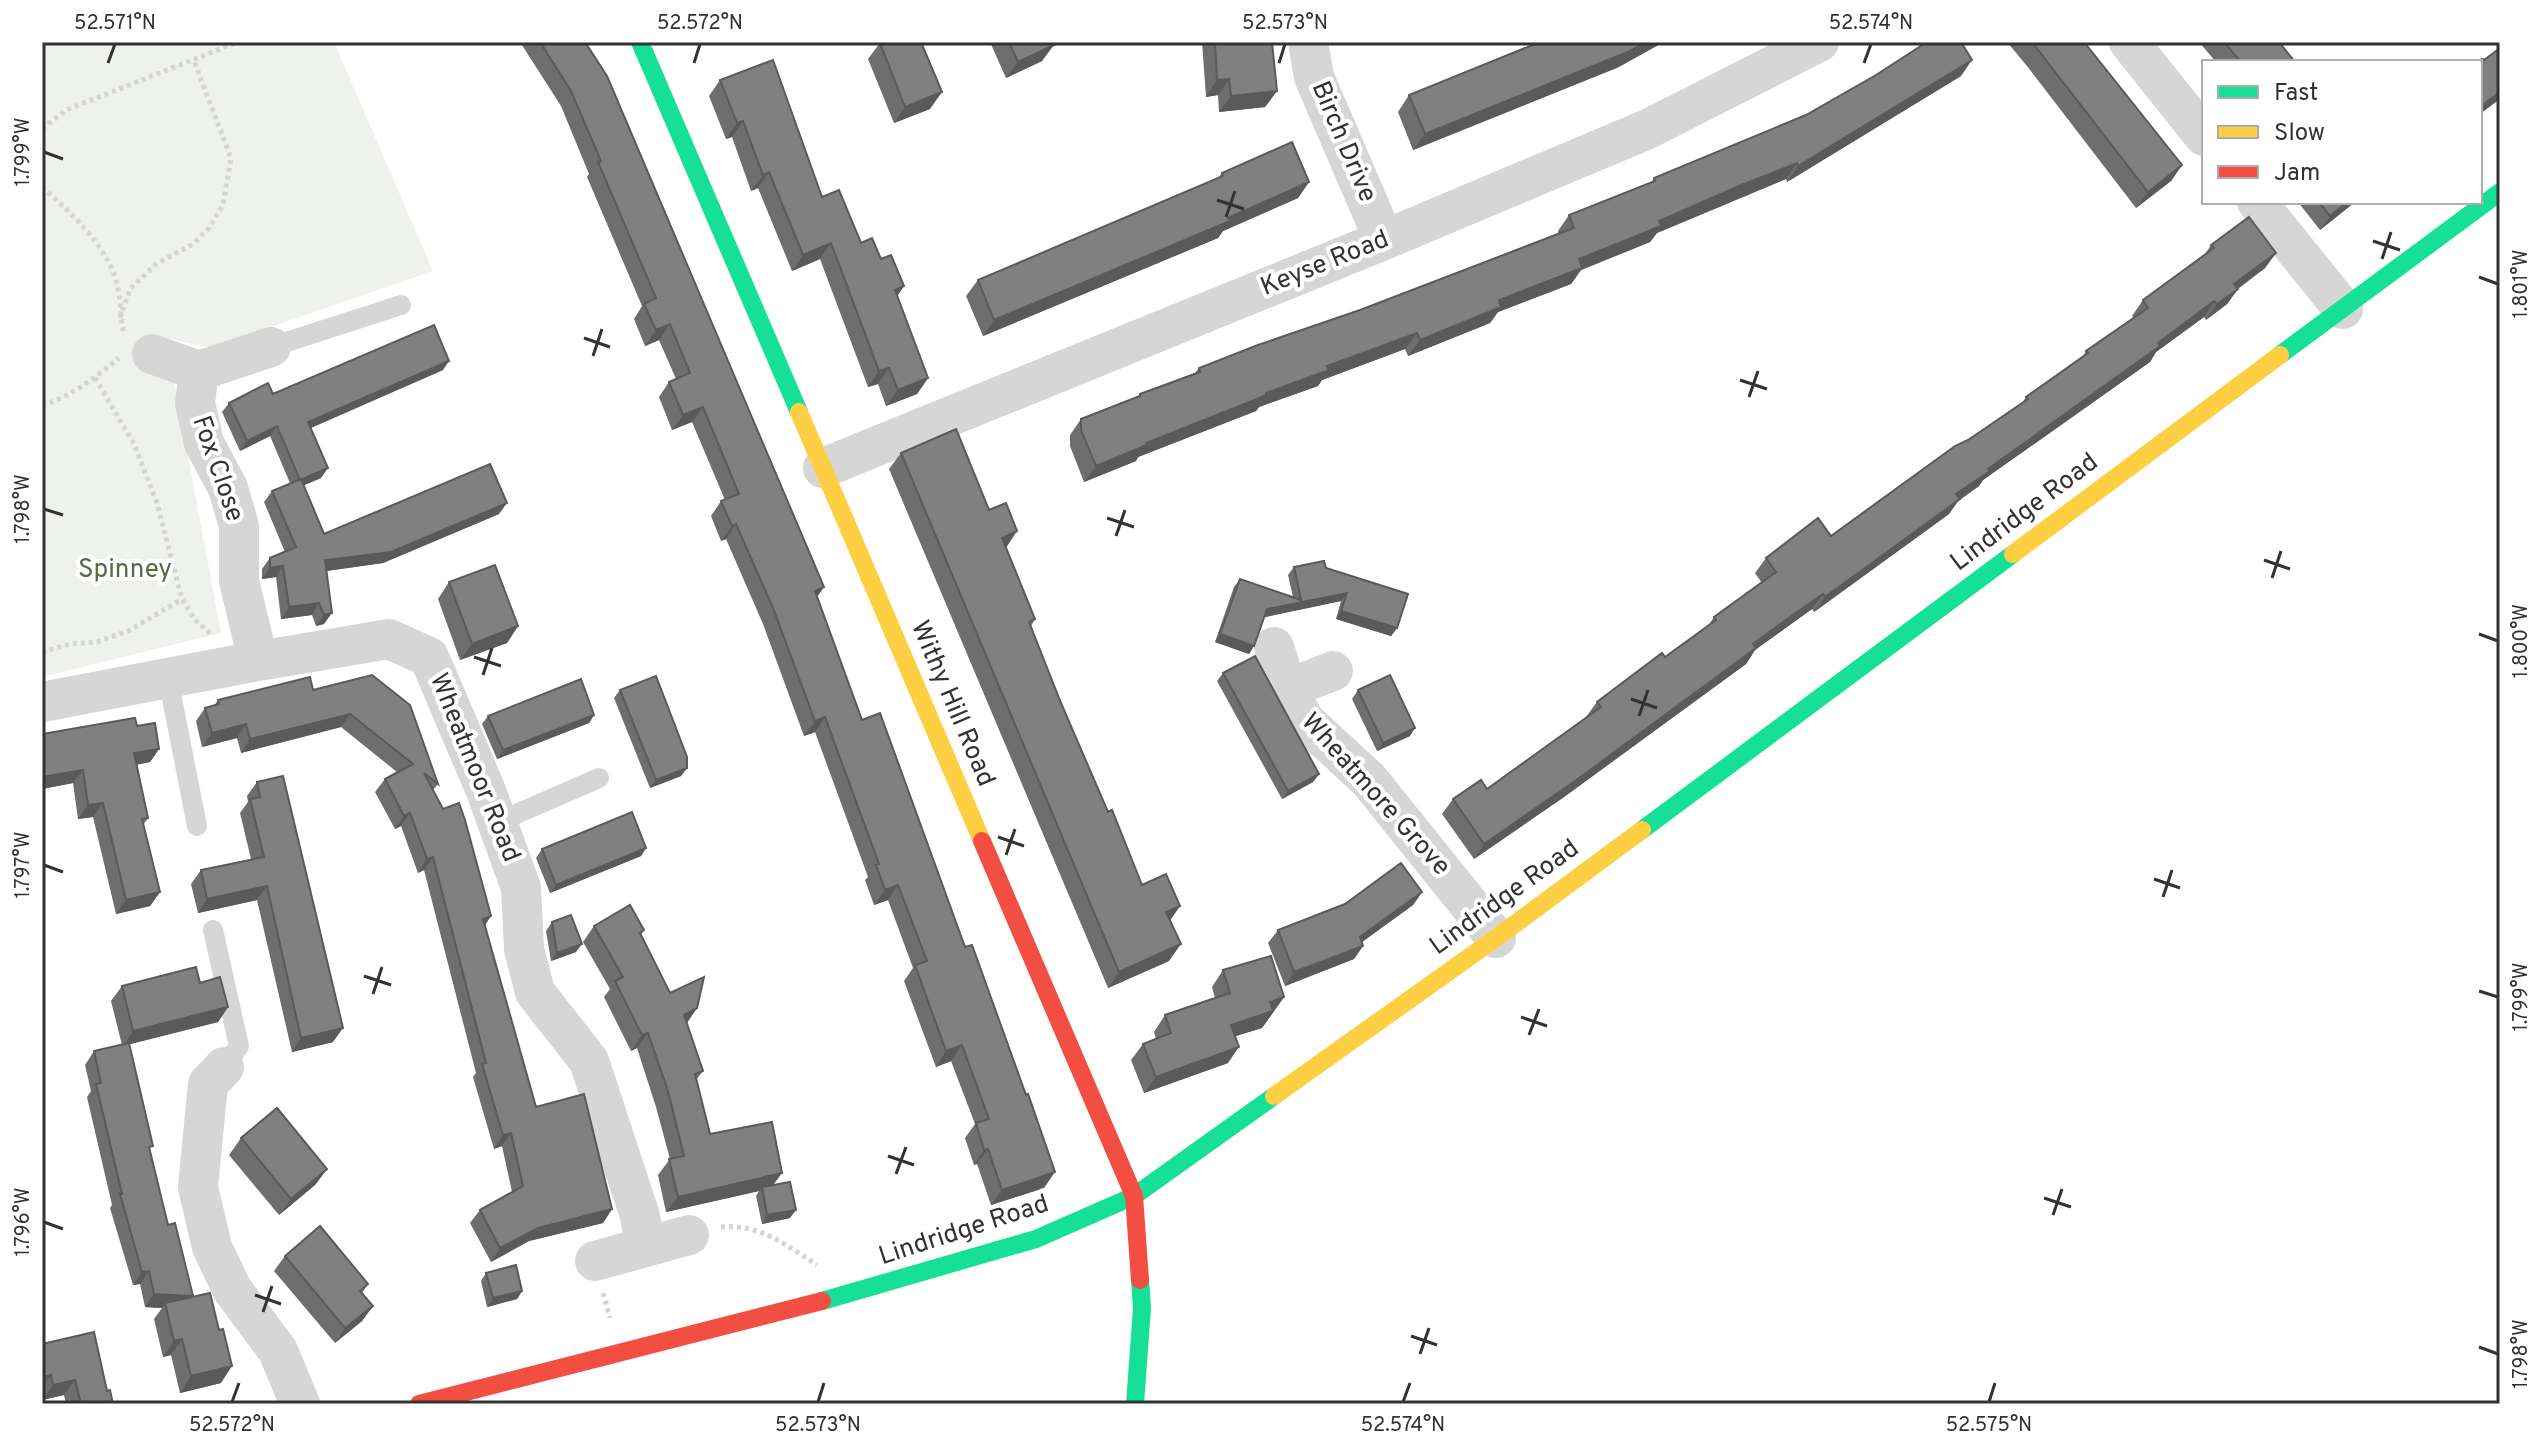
<svg xmlns="http://www.w3.org/2000/svg" width="2542" height="1446" font-family="Overpass,sans-serif">
  <style>
    .green { fill: #eff2ec }
    .lines { fill: none; stroke-linecap: round; stroke-linejoin: round }
    .path { stroke: #d4d4d4; stroke-width: 5; stroke-dasharray: 4 4; stroke-linecap: butt }
    .lane { stroke: #d6d6d6; stroke-width: 20 }
    .street { stroke: #d6d6d6; stroke-width: 40 }
    .fast { stroke: #16e098; stroke-width: 18 }
    .slow { stroke: #ffcf43; stroke-width: 18 }
    .jam { stroke: #f24e42; stroke-width: 18 }
    .wall { fill: #6e6e6e }
    .shaded-wall { fill: #5a5a5a }
    .building { fill: #808080; stroke: #5a5a5a; stroke-width: 2 }
    .ticks { fill: none; stroke: #323232; stroke-width: 3 }
    .labels { text-anchor: middle; dominant-baseline: central; stroke-width: 8; stroke-linejoin: round; paint-order: stroke }
    .street-label { font-size: 26px; fill: #323232; stroke: #fff }
    .park-label { font-size: 26px; fill: #576943; stroke: #fff }
    .neatline { fill: none; stroke: #323232; stroke-width: 3 }
    .ticks-label { font-size: 20px; text-anchor: middle; fill: #323232 }
  </style>
  <rect width="100%" height="100%" fill="#fff"/>
  <path class="green" d="M42 42H334L433 271 210 348 154 335 174 380 221 633 42 677Z"/>
  <g class="lines">
    <path class="path" d="M42 129 66 110 238 42
      M42 187C71 213 110 248 118 288 121 303 120 318 124 333
      M120 318 130 289 156 264 193 244 209 228 223 205 231 158 194 61
      M95 378 134 444 157 503 182 599 195 620 211 634
      M42 405C70 398 97 376 119 358
      M42 652 70 644 97 642 130 630 182 599
      M721 1227C758 1223 788 1246 817 1265
      M603 1293 610 1318"/>
    <path class="lane" d="M271 347 401 305
      M168 678 197 826
      M498 822 599 778
      M213 930 239 1046 224 1067"/>
    <path class="street" d="M1308 42 1314 77 1384 240
      M2129 42 2204 136
      M2257 202 2343 309
      M152 354 199 371 271 347
      M199 371 195 403 204 443 228 488 239 526V581L258 660
      M823 468 1384 240 1648 129 1819 42
      M1274 647 1287 689 1305 721 1369 780 1496 938
      M1287 689 1333 671
      M42 702 252 662 389 639 429 657 486 791 521 888 524 949 535 992 589 1061 640 1216 645 1246
      M224 1067 208 1084 198 1187 212 1247 232 1289 278 1351 300 1404
      M595 1261 689 1235"/>
    <path class="fast" d="M640 42 799 412
      M2280 355 2500 192
      M1642 830 2013 554
      M822 1301 1036 1239 1134 1196 1274 1096
      M1135 1404 1142 1308 1140 1280"/>
    <path class="slow" d="M799 412 982 841
      M2013 554 2280 355
      M1274 1096 1496 938 1642 830"/>
    <path class="jam" d="M982 841 1134 1196 1140 1280
      M419 1404 822 1301"/>
  </g>
  <path class="wall" d="M520 42H585L824 587 817 597 862 720 1044 1188 991 1205 977 1164 974 1165 965 1138 975 1124 951 1061 936 1067 904 981 913 968 888 900 874 905 865 880 868 877 815 732 804 736 763 624 726 539 721 541 711 516 721 501 725 500 692 422 672 430 659 397 669 382 676 379 659 340 645 346 634 319 642 306 587 177 589 174 561 106Z
    M990 42H1052L1042 61 1006 78Z
    M1202 42H1272L1277 91 1265 107 1219 112 1218 95 1206 97Z
    M2007 42H2084L2182 165 2171 181 2136 208 2027 66Z
    M2199 42H2279L2295 62H2216Z
    M880 43 930 109 894 123 868 59Z
    M1619 67 1413 150 1398 112 1409 95Z
    M1961 76 1787 182 1786 179 1657 233 1650 242 1581 270 1571 284 1498 312 1490 323 1408 356 1405 349 1322 380 1318 386 1259 407 1256 411 1138 457 1136 461 1084 482 1070 446V435L1081 419 1137 397 1140 394 1195 373 1199 368 1360 310 1558 233V231L1569 215 1651 183 1654 178Z
    M720 80 861 243 881 259 904 286 897 296 928 378 917 394 886 406 878 384 868 387 820 259 792 271 758 188 751 191 732 137 726 139 709 96Z
    M1222 173 1309 182 1298 198 1223 231 1218 238 983 336 966 296 978 280 1218 178Z
    M2298 202H2355L2320 230Z
    M2211 245 2276 253 2265 268 2238 289 2227 304 2206 320 2204 317 2156 352 2150 362 1983 480 1979 486 1958 501 1949 514 1814 612 1812 609 1755 650 1746 664 1564 797 1474 859 1442 814 1453 799 1487 789 1587 718 1586 717 1597 702 1665 657 1708 626 1714 617 1762 583 1755 573 1766 558 1831 536 2022 403 2026 397 2082 358 2086 351 2134 318 2132 316 2143 300 2205 254Z
    M443 370 311 428 321 478 304 485 324 534 499 514 383 563 327 571 324 624 316 626 312 615 281 619 276 577 262 579V569L270 558 285 552 264 502 272 491 290 483 270 436 240 451 222 412 229 403 273 394Z
    M901 453 1006 548 1035 619 1031 626 1061 703 1108 812 1142 885 1180 906 1170 920 1169 961 1108 988 889 469Z
    M1294 567 1326 568 1397 628 1391 636 1336 619 1341 601 1264 617 1254 646 1249 654 1215 642 1234 587 1240 579 1293 597 1288 575Z
    M449 582 518 626 507 643 460 660 438 599Z
    M1223 673 1319 774 1313 782 1282 799 1217 681Z
    M372 675 438 784 433 790 485 926 536 1107 612 1209 603 1223 529 1241 491 1262 470 1223 480 1210 512 1192 502 1146 494 1149 473 1077 476 1073 424 870 418 873 401 826 395 829 375 792 385 779 397 772 341 727 241 753 237 738 202 747 196 721 205 708 214 706 218 700 313 690Z
    M620 690 687 768 681 776 650 788 614 698Z
    M1358 690 1410 736 1377 751 1352 699Z
    M594 715 589 723 497 759 482 724 488 716Z
    M137 726 159 749 150 762 136 765 148 818 143 825 160 892 150 906 116 914 93 817 78 819 73 783 42 789V734Z
    M257 782 333 1042 292 1052 257 900 198 913 191 884 201 870 251 859 240 813 248 802 247 796Z
    M646 848 641 856 550 893 536 858 542 849Z
    M1422 892 1413 905 1362 942 1363 946 1354 959 1285 986 1268 943 1278 930Z
    M552 922 576 952 551 961 546 931Z
    M594 926 644 930 641 935 670 993 697 1008 687 1023 703 1071 696 1080 710 1134 773 1185 790 1218 762 1224 756 1196 759 1191 666 1212 658 1175 670 1159 656 1107 637 1048 631 1051 604 997 610 989 583 942Z
    M1223 970 1284 997 1262 1028 1235 1036 1228 1063 1144 1093 1131 1060 1143 1044 1156 1039 1154 1032 1165 1015 1215 998 1212 987Z
    M200 983 228 1007 218 1022 129 1044 150 1150 168 1225 221 1383 180 1393 171 1355 163 1357 154 1319 162 1308 145 1307 140 1284 133 1285 110 1208 112 1205 87 1097 91 1091 85 1065 94 1051 122 1045 111 1001 122 986Z
    M241 1138 327 1169 315 1185 279 1215 229 1155Z
    M285 1256 368 1284 362 1293 373 1306 362 1321 335 1343 274 1271Z
    M486 1273 522 1291 517 1299 487 1307 481 1281Z
    M42 1344 107 1391 113 1404H66L64 1395 42 1400Z"/>
  <path class="shaded-wall" d="M1646 42H1664L1619 67 1413 150 1425 134Z
    M1054 45 1042 61 1006 78 1018 62Z
    M1972 60 1961 76 1787 182 1798 166Z
    M1229 79 1218 95 1206 97 1217 80Z
    M1277 91 1265 107 1219 112 1231 96Z
    M942 92 930 109 894 123 905 107Z
    M2500 92V99L2480 114V107Z
    M743 121 732 137 726 139 737 123Z
    M1797 163 1786 179 1657 233 1650 242 1581 270 1571 284 1498 312 1490 323 1408 356 1420 340 1579 259 1659 221 1739 186Z
    M2182 165 2171 181 2136 208 2148 192Z
    M769 172 758 188 751 191 763 175Z
    M1309 182 1298 198 1223 231 1218 238 983 336 994 320Z
    M2347 202H2355L2320 230 2330 216Z
    M831 243 820 259 792 271 803 255Z
    M2276 253 2265 268 2223 299 2234 284Z
    M904 286 893 302 895 290Z
    M2238 289 2227 304 2206 320 2217 304Z
    M2214 301 2204 317 2156 352 2150 362 1983 480 1979 486 1958 501 1949 514 1814 612 1825 597 1988 469Z
    M670 324 659 340 645 346 656 330Z
    M1417 333 1405 349 1322 380 1318 386 1259 407 1256 411 1138 457 1136 461 1084 482 1096 466 1146 443 1327 366Z
    M449 361 443 370 301 432 308 422Z
    M889 368 878 384 868 387 879 371Z
    M928 378 917 394 886 406 898 390Z
    M703 407 692 422 672 430 683 415Z
    M277 426 270 436 240 451 247 441Z
    M328 468 321 478 293 490 300 480Z
    M507 503 499 514 383 563 318 572 325 560Z
    M736 524 726 539 721 541 732 526Z
    M1017 531 1006 548 1002 538Z
    M283 566 276 577 262 579 270 568Z
    M824 587 813 602 815 591Z
    M1347 593 1341 601 1261 618 1267 609Z
    M1823 594 1812 609 1755 650 1746 664 1564 797 1474 859 1484 844Z
    M319 603 312 615 281 619 289 607Z
    M1341 611 1397 628 1391 636 1336 619Z
    M332 613 324 624 316 626 324 615Z
    M518 626 507 643 460 660 472 644Z
    M1220 634 1254 646 1249 654 1215 642Z
    M350 714 341 727 241 753 250 739Z
    M594 715 589 723 497 759 503 750Z
    M825 717 815 732 804 736 815 721Z
    M246 724 237 738 202 747 212 733Z
    M1415 728 1410 736 1377 751 1383 743Z
    M159 749 150 762 124 767 134 753Z
    M687 768 681 776 650 788 656 780Z
    M83 770 73 783 42 789V777Z
    M1319 774 1313 782 1282 799 1288 791Z
    M103 803 93 817 78 819 88 805Z
    M410 813 401 826 395 829 404 816Z
    M646 848 641 856 550 893 556 885Z
    M433 857 424 870 418 873 427 859Z
    M898 885 888 900 874 905 885 890Z
    M267 886 257 900 198 913 207 899Z
    M160 892 150 906 116 914 126 900Z
    M1422 892 1413 905 1351 950 1360 937Z
    M1180 906 1169 922 1166 912Z
    M491 916 482 930 483 919Z
    M582 944 576 952 551 961 557 953Z
    M1181 944 1169 961 1108 988 1119 972Z
    M1363 946 1354 959 1285 986 1294 972Z
    M1284 997 1262 1028 1220 1041 1231 1025 1270 1002Z
    M228 1007 218 1022 123 1046 133 1031Z
    M697 1008 686 1024 684 1015Z
    M343 1028 333 1042 292 1052 301 1038Z
    M648 1033 637 1048 631 1051 642 1035Z
    M962 1045 951 1061 936 1067 946 1051Z
    M1239 1047 1228 1063 1144 1093 1156 1077Z
    M511 1133 502 1146 494 1149 503 1135Z
    M988 1149 977 1164 974 1165 984 1150Z
    M327 1169 315 1185 279 1215 291 1199Z
    M1055 1172 1044 1188 991 1205 1002 1190Z
    M782 1173 771 1188 762 1187 759 1191 666 1212 678 1197Z
    M612 1209 603 1223 529 1241 491 1262 500 1248 538 1228Z
    M796 1210 790 1218 762 1224 767 1215Z
    M149 1271 140 1284 133 1285 142 1272Z
    M522 1291 517 1299 487 1307 493 1298Z
    M154 1294 193 1296 183 1309 165 1303 162 1308 145 1307Z
    M373 1306 362 1321 335 1343 345 1328Z
    M182 1339 171 1355 163 1357 174 1341Z
    M232 1366 221 1383 180 1393 191 1376Z
    M51 1375 42 1387V1377Z
    M75 1380 64 1395 42 1400 53 1385Z"/>
  <path class="building" d="M540 42H585L607 76 824 587 815 591 862 720 880 713 965 947 972 945 1026 1095 1028 1094 1055 1172 1002 1190 988 1149 984 1150 976 1123 989 1119 962 1045 946 1051 915 965 927 961 898 885 885 890 876 865 879 864 825 717 815 721 773 608 736 524 732 526 721 501 739 494 703 407 683 415 669 382 690 373 670 324 656 330 644 304 656 298 598 162 601 161 571 91Z
    M882 42H921L942 92 905 107 880 43Z
    M1009 42H1052L1054 45 1018 62Z
    M1215 42H1272L1277 91 1231 96 1229 79 1217 80Z
    M1540 42H1646L1630 51 1425 134 1409 95Z
    M1927 42H1961L1972 60 1798 166 1797 163 1739 186 1659 221 1661 226 1579 259 1582 268 1499 300 1501 307 1420 340 1417 333 1327 366 1329 370 1266 393 1267 395 1146 443 1147 445 1096 466 1081 430V419L1140 396V394L1200 372 1199 368 1258 345 1360 310 1574 228 1569 215 1655 181 1654 178 1806 115 1876 75Z
    M2032 42H2084L2182 165 2148 192Z
    M2224 42H2279L2295 62H2241Z
    M2500 48V92L2480 107V62H2478L2482 59 2484 60Z
    M773 60 822 197 839 190 861 243 872 238 881 259 891 255 904 286 895 290 928 378 898 390 889 368 879 371 831 243 803 255 769 172 763 175 743 121 737 123 720 80Z
    M1292 142 1309 182 1228 218 1230 221 994 320 978 280 1223 176 1222 173Z
    M2319 202H2347L2330 216Z
    M2249 217 2276 253 2234 284 2238 289 2217 304 2214 301 2158 343 2160 346 1988 469 1990 471 1956 494 1960 499 1825 597 1823 594 1790 617 1753 644 1756 648 1575 781 1484 844 1453 799 1481 780 1487 789 1601 707 1597 702 1662 653 1665 657 1716 620 1714 617 1776 572 1766 558 1818 518 1831 536 1955 446 1968 440 2028 399 2026 397 2088 353 2086 351 2148 308 2143 300 2214 248 2211 245Z
    M434 325 449 361 308 422 328 468 300 480 277 426 247 441 229 403 268 383 273 394Z
    M956 429 989 510 1006 503 1017 531 1002 538 1035 619 1029 622 1061 703 1108 812 1112 810 1142 885 1166 874 1180 906 1166 912 1181 944 1119 972 901 453Z
    M490 464 507 503 391 552 325 560 332 613 324 615 319 603 289 607 283 566 270 568V558L296 547 272 491 301 479 324 534Z
    M1324 561 1326 568 1408 594 1397 628 1341 611 1347 593 1267 609 1254 646 1220 634 1240 579 1301 600 1294 567Z
    M495 565 518 626 472 644 449 582Z
    M1255 656 1319 774 1288 791 1223 673Z
    M372 675 410 705 438 784 424 773 443 809 459 803 465 820 491 916 483 919 536 1107 584 1094 612 1209 538 1228 500 1248 480 1210 523 1186 511 1133 503 1135 482 1064 486 1063 433 857 427 859 410 813 404 816 385 779 413 764 350 714 250 739 246 724 212 733 205 708 219 704 218 700 310 677 313 690Z
    M1390 675 1415 728 1383 743 1358 690Z
    M656 676 687 757V768L656 780 620 690Z
    M581 679 594 715 503 750 488 716Z
    M135 718 137 726 155 723 159 749 134 753 148 818 142 819 160 892 126 900 103 803 88 805 83 770 42 777V734Z
    M283 776 343 1028 301 1038 267 886 207 899 201 870 264 857 250 799 260 797 257 782Z
    M632 812 646 848 556 885 542 849Z
    M1401 863 1422 892 1360 937 1363 946 1294 972 1278 930 1345 904Z
    M630 905 644 930 640 933 670 993 704 977 697 1008 684 1015 703 1071 695 1074 710 1134 772 1122 782 1173 678 1197 669 1159 684 1156 668 1091 648 1033 642 1035 615 981 623 977 594 926Z
    M571 915 582 944 557 953 552 922Z
    M1271 956 1284 997 1270 1002 1273 1011 1231 1025 1239 1047 1156 1077 1143 1044 1171 1033 1165 1015 1230 993 1223 970Z
    M196 967 200 983 220 977 228 1007 133 1031 122 986Z
    M129 1043 153 1146 149 1147 168 1225 175 1223 193 1296 154 1294 149 1271 142 1272 120 1194H122L96 1084 101 1083 94 1051Z
    M277 1108 327 1169 291 1199 241 1138Z
    M790 1182 796 1210 767 1215 762 1187Z
    M320 1226 368 1284 360 1291 373 1306 345 1328 285 1256Z
    M516 1265 522 1291 493 1298 486 1273Z
    M210 1293 219 1330 223 1329 232 1366 191 1376 182 1339 174 1341 165 1303Z
    M94 1332 107 1391 110 1390 113 1404H81L75 1380 53 1385 51 1375 42 1377V1344Z"/>
  <path class="ticks" d="M108 63 115 44M694 63 700 44M1279 63 1285 44M1864 63 1871 44M44 152 63 159M1217 200 1244 209M1226 217 1235 191M2373 241 2400 250M2382 259 2391 232M2479 277 2498 284M584 338 610 347M593 356 602 329M1740 380 1767 389M1749 397 1758 371M44 509 63 515M1107 518 1134 527M1116 536 1125 510M2264 560 2290 569M2272 578 2281 551M2479 634 2498 641M474 657 501 666M483 675 492 648M1631 699 1657 708M1639 716 1648 690M998 837 1024 846M1006 855 1015 829M44 865 63 872M2154 879 2180 888M2163 897 2172 870M364 976 391 985M2479 991 2498 997M373 994 382 967M1521 1017 1547 1026M1529 1035 1539 1009M888 1156 914 1165M896 1174 906 1147M2044 1198 2071 1207M2053 1215 2062 1189M44 1222 63 1229M255 1295 281 1304M263 1312 272 1286M1411 1336 1437 1345M2479 1347 2498 1354M1420 1354 1429 1328M232 1402 239 1383M818 1402 824 1383M1403 1402 1410 1383M1989 1402 1995 1383"/>
  <g class="labels">
    <g class="street-label">
      <text transform="translate(1343 142) rotate(67)">Birch Drive</text>
      <text transform="translate(1325 264) rotate(-22)">Keyse Road</text>
      <text transform="translate(217 469) rotate(71)">Fox Close</text>
      <text transform="translate(2025 513) rotate(-37)">Lindridge Road</text>
      <text transform="translate(952 704) rotate(67)">Withy Hill Road</text>
      <text transform="translate(474 768) rotate(68)">Wheatmoor Road</text>
      <text transform="translate(1375 795) rotate(48)">Wheatmore Grove</text>
      <text transform="translate(1505 898) rotate(-36)">Lindridge Road</text>
      <text transform="translate(964 1231) rotate(-18)">Lindridge Road</text>
    </g>
    <g class="park-label">
      <text x="125" y="570">Spinney</text>
    </g>
  </g>
  <rect width="2542" height="1446" fill="none" stroke="#ffffff" stroke-width="88"/>
  <rect x="2202" y="60" width="280" height="144" fill="#ffffff" stroke="#adadad" stroke-width="2"/>
  <rect x="2218" y="86" width="40" height="12" fill="#16e098" stroke="#adadad" stroke-width="2"/>
  <text x="2274" y="100" font-size="24" fill="#323232">Fast</text>
  <rect x="2218" y="126" width="40" height="12" fill="#ffcf43" stroke="#adadad" stroke-width="2"/>
  <text x="2274" y="140" font-size="24" fill="#323232">Slow</text>
  <rect x="2218" y="166" width="40" height="12" fill="#f24e42" stroke="#adadad" stroke-width="2"/>
  <text x="2274" y="180" font-size="24" fill="#323232">Jam</text>
  <rect x="44" y="44" width="2454" height="1358" class="neatline"/>
  <g class="ticks-label">
    <text x="115" y="29">52.571°N</text>
    <text x="700" y="29">52.572°N</text>
    <text x="1285" y="29">52.573°N</text>
    <text x="1871" y="29">52.574°N</text>
    <text transform="translate(22 152) rotate(-90)" y="7">1.799°W</text>
    <text transform="translate(2520 284) rotate(-90)" y="7">1.801°W</text>
    <text transform="translate(22 509) rotate(-90)" y="7">1.798°W</text>
    <text transform="translate(2520 641) rotate(-90)" y="7">1.800°W</text>
    <text transform="translate(22 865) rotate(-90)" y="7">1.797°W</text>
    <text transform="translate(2520 997) rotate(-90)" y="7">1.799°W</text>
    <text transform="translate(22 1222) rotate(-90)" y="7">1.796°W</text>
    <text transform="translate(2520 1354) rotate(-90)" y="7">1.798°W</text>
    <text x="232" y="1431">52.572°N</text>
    <text x="818" y="1431">52.573°N</text>
    <text x="1403" y="1431">52.574°N</text>
    <text x="1989" y="1431">52.575°N</text>
  </g>
</svg>
